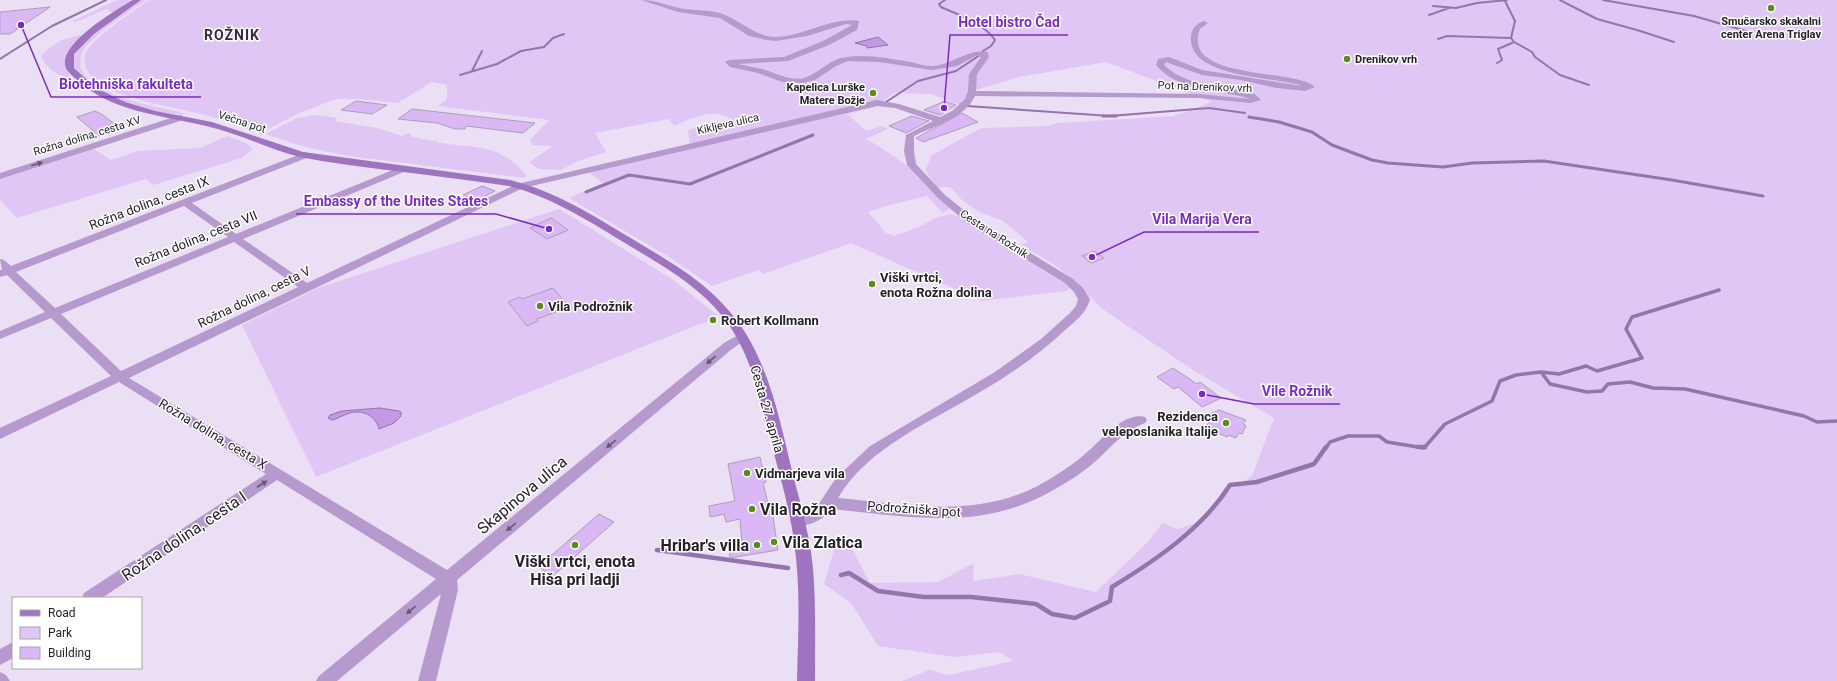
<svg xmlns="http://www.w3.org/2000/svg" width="1837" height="681" font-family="Roboto,sans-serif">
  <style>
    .green { fill: #dfc6f4 }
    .water { fill: #c398e4; stroke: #9474ac }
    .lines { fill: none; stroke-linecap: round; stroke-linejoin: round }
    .stream-far3 { stroke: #9474ac; stroke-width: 2 }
    .stream-far2 { stroke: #9474ac; stroke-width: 3 }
    .stream-far1 { stroke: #9474ac; stroke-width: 3.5 }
    .stream { stroke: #9474ac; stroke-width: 4.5 }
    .building { fill: #dab8f6; stroke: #ab9fb4 }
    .minor { fill: #b699cd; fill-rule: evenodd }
    .secondary { fill: #9e73bf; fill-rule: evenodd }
    .oneway { fill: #665773 }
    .poi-dot { fill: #5e8a1b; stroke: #fff; stroke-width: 1.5 }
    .labels { text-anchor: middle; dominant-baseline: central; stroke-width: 3; stroke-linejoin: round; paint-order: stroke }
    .far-poi-label { font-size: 11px; font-weight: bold; fill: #252129; stroke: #fff }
    .far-street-label { font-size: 11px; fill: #252129; stroke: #fff }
    .street-label { font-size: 13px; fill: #252129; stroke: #fff }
    .poi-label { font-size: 13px; font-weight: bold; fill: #252129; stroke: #fff; text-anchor: start }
    .far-district-label { font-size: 14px; font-weight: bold; letter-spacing: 1px; fill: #372d3e; stroke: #fff }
    .near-street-label { font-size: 16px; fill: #252129; stroke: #fff }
    .near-poi-label { font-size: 16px; font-weight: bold; fill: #252129; stroke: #fff; text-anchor: start }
    .leader { fill: none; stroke: #7b2cbf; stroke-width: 1.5 }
    .callout-dot { fill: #7b2cbf; stroke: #fff; stroke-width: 1.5 }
    .callout-label { font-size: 14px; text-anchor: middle; font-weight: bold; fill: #7b2cbf; stroke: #fff; stroke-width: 3; stroke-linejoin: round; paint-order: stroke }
  </style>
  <rect width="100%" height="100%" fill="#ebdff5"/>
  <path class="green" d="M117 0H135L118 12H107L110 9C97 10 87 21 71 22Z
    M141 0H146L103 30 86 46 81 54 80 67 88 79 86 80 73 66 75 52 88 39Z
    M149 0H1837V681H902L929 670 949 675 1013 661 1000 652 955 657 878 646 851 603 824 584 836 543 852 549 870 583 938 582 974 563 973 581 1019 574 1096 592 1148 542 1162 523 1178 529 1205 520 1228 486 1235 488 1252 476 1274 418 1193 370 1104 310C1094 302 1090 295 1082 288 1065 270 1041 257 1021 244L1028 242 1003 221 979 212 962 200 950 187H937L925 170 932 155 981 128 1048 126 1058 123 1174 116 1212 102 1106 62 1019 77 969 92 961 105 931 94 894 93 875 107 847 114 866 131 882 126 888 129 866 139 880 147 909 167 950 208 943 213 927 196 886 206 868 212 886 233 894 236 919 227 938 217 951 214 964 219 978 230 1072 287 1066 291 982 301 851 243 763 274 759 270 712 286 669 257 569 198 603 183 589 172 690 147 688 130 731 119C713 107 692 118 674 126L669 119 595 133 606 152 578 161 561 170 539 169 529 162 553 146 533 145 530 140 549 120 438 106 447 99V85L432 82 398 103 358 99H336L297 114 261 133C244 127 227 121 209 116 177 107 123 101 96 81 88 74 83 66 85 55 88 41 136 9 149 0Z
    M84 35C69 49 56 58 72 78 56 76 48 70 41 56 53 43 67 36 84 35Z
    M87 81C92 81 108 92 115 95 138 104 164 108 188 114 157 117 112 101 87 81Z
    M316 115 338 118 334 121 378 128 402 136 408 133 412 134 410 136 432 141 438 140 436 142C473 149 499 142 526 175L525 178 349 156 305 147 265 134 297 118Z
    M227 136 246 143 253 149 242 158 153 185 146 179 17 218 0 200V177L92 148 111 160 138 151 200 148Z
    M559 209 672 279 717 315 710 320 316 477 242 325 318 288Z"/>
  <path class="water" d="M878 37 888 45 867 48V46L855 43Z
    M380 408 399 411 401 412V416L394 423 379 429C376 416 362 408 347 414 341 416 337 419 332 420L328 418 330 415 342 411Z"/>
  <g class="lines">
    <path class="stream-far3" d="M945 0 939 4 941 7C961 16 982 22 995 40L991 46 983 51
      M1560 0 1597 19 1637 30 1674 42
      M1603 0 1694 16 1746 31
      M1433 6 1456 8 1477 3 1507 0
      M1429 15 1449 8
      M1511 38 1514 42 1532 52 1535 57 1560 75 1589 85
      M1438 39 1447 36 1511 38 1515 21 1505 1
      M0 59 52 26 106 0
      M1497 63 1502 60 1498 49 1514 42
      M472 71 482 51
      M460 75 497 64 521 51 544 47 553 38 564 34
      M886 102 918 81 956 71 980 55
      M967 106 1110 116 1209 108 1245 113"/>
    <path class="stream-far2" d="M1103 116H1116
      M1249 117 1279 122 1312 132 1332 145 1372 160 1388 163 1443 167 1472 163 1544 161 1672 180 1763 196
      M586 192 629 175 690 184 813 135"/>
    <path class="stream-far1" d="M1541 372 1559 374 1586 366 1597 371 1642 358 1626 329 1632 317 1719 290
      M1326 448 1330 442 1348 436H1379L1387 442 1424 448
      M1424 448 1445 424 1492 401 1500 381 1516 375 1541 372 1550 384 1587 392 1602 391 1608 384 1630 382 1653 388 1685 389 1804 416 1817 422 1837 421"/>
    <path class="stream" d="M1418 447H1425
      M657 550 788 568
      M841 575 849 573 878 591 924 597H971L1036 604 1052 614 1075 618 1110 601 1112 587C1156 560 1202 529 1230 485L1257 482 1314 464 1326 447"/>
  </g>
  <path class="building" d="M50 7 10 34H0V12Z
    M356 101 387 105 372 114 341 110Z
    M945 101 956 105 940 115 924 110Z
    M412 109 535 123 523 133 466 126 465 129H455L437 123 398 119Z
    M95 111 103 115 121 129 99 136 77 117Z
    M962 113 978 122 923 142 916 138Z
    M912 116 929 121 906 133 889 126Z
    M482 186 495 191 476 201 463 195Z
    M551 218 568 230 547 239 530 228Z
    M1094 251 1104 258 1091 263 1082 256Z
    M553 288 569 307 537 319 538 321 527 326 508 302 520 297 522 299Z
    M1173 368 1197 384 1200 382 1221 398 1202 407 1178 387 1174 389 1157 377Z
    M1219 410 1246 420 1243 424 1246 426 1242 434 1239 433 1236 438 1228 435 1227 437 1213 431 1214 430 1206 427 1209 422 1200 418Z
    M760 457 766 482 763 483 770 511 772 510 778 550 730 558 729 546 742 544 740 519 726 522 724 514 710 517 709 506 735 501 728 464Z
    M599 514 614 522 553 576 538 567Z"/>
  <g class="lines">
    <path class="minor" d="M641 0C655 0 666 5 679 8 694 11 711 9 725 15 742 22 755 36 775 37 802 37 833 16 859 21L857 30 829 45 788 61 738 64C746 66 754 67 762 69 777 73 794 84 809 76 822 70 832 58 847 57 868 54 890 59 911 62 918 64 925 66 932 66 952 65 968 48 988 52L989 57 977 74 976 91 1199 94 1250 99C1221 89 1177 91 1156 65L1158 59 1169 57 1202 70 1302 86C1276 76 1187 79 1191 36 1192 28 1197 23 1204 21L1208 23 1200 29C1180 81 1296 68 1315 87L1305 91 1277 88 1241 80 1202 75 1166 62 1164 65C1186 87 1226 87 1255 94L1261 100 1250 103 1199 98 975 96C965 118 934 126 914 136V151L916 164 945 195 975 219 1073 279 1083 288 1090 299C1087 313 1073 323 1063 332 1038 355 1010 375 980 392 931 422 868 447 838 498 913 505 985 521 1053 477 1064 470 1075 463 1085 454 1100 442 1123 411 1145 417L1147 420 1145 423C1124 431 1113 445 1097 460 1087 469 1074 478 1062 485 986 533 915 517 831 509 824 520 805 529 792 525L790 521 792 517 816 508 836 478 870 446 995 372 1041 339 1070 313 1076 306 1078 299 1074 292 1065 283 967 223 939 199 907 165 904 151 906 135 933 121 895 108 877 106 523 188 129 378 447 570 724 343 738 335H746L748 338 732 349 457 580 458 590 436 681H418L441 594 337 681H316L319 676 436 579 277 480 102 598H82L84 593 266 474 119 382 0 439V428L111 376 51 318 0 339V331L45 312 7 275 0 277V270H2L0 259 4 260 11 266 306 152 311 155 309 157 192 203 236 234 400 167H406V171L243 239 307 283 517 184 877 100 899 104 940 117 952 111 965 99 968 91 969 74 981 57 976 56 957 66 932 70 879 62 848 61 836 66 815 80 803 83 782 82 758 73 730 67 725 62 729 60 784 57 823 41 852 25 846 24 807 36 776 41 767 40 749 36 720 18 678 12ZM184 206 228 237 55 308 16 272ZM234 242 298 287 121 371 61 314Z
      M180 115 183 116V120L0 179V173Z
      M13 642V658L0 665V649Z
      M0 672 6 675 10 681H0Z"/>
    <path class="secondary" d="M133 0H141L94 34 74 54V68L96 88 125 102 155 111 212 122 303 152 510 180C554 191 591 214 629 237 665 259 703 279 730 312 769 357 780 422 794 479 802 509 810 537 813 568 816 605 815 643 815 681H797C798 635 801 588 794 542 790 507 778 472 770 437 760 396 750 351 723 317 696 283 656 262 620 240 584 218 550 197 509 186 469 180 428 175 387 170 358 166 329 163 300 157 268 149 238 133 206 126 161 115 112 112 77 80 72 75 65 71 65 64 63 41 116 10 133 0Z"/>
  </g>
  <defs><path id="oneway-solid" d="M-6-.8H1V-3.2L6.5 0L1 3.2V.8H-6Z"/></defs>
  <g class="oneway">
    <use href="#oneway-solid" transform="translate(37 164) rotate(-17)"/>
    <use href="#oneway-solid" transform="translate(711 360) rotate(140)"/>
    <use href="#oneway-solid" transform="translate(611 444) rotate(140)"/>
    <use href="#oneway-solid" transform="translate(262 484) rotate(-33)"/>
    <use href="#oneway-solid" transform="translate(511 527) rotate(140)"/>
    <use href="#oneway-solid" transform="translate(411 610) rotate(140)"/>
  </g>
  <g class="poi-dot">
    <circle cx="1771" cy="8" r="4"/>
    <circle cx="1347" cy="59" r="4"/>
    <circle cx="873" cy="93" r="4"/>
    <circle cx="872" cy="284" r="4"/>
    <circle cx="540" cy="306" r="4"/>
    <circle cx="713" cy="320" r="4"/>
    <circle cx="1226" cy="423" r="4"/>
    <circle cx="747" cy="473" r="4"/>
    <circle cx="752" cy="509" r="4"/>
    <circle cx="774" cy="542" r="4"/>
    <circle cx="575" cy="545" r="4"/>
    <circle cx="757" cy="545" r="4"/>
  </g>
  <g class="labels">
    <g class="far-poi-label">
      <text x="1771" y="21">Smučarsko skakalni<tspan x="1771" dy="13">center Arena Triglav</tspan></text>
      <text x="1355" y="59" text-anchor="start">Drenikov vrh</text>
      <text x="865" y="87" text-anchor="end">Kapelica Lurške<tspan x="865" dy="13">Matere Božje</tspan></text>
    </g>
    <g class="far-street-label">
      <text transform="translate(1205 87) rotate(2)">Pot na Drenikov vrh</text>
      <text transform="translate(242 122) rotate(18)">Večna pot</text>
      <text transform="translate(728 124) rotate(-13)">Kikljeva ulica</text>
      <text transform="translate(87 136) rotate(-17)">Rožna dolina, cesta XV</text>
      <text transform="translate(994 234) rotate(33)">Cesta na Rožnik</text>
    </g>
    <g class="street-label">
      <text transform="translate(149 203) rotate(-21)">Rožna dolina, cesta IX</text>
      <text transform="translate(196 239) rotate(-22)">Rožna dolina, cesta VII</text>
      <text transform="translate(254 297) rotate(-26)">Rožna dolina, cesta V</text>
      <text transform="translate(767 409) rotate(74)">Cesta 27. aprila</text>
      <text transform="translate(213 434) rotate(31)">Rožna dolina, cesta X</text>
      <text transform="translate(914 509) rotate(4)">Podrožniška pot</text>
    </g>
    <g class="poi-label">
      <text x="880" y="277">Viški vrtci,<tspan x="880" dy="15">enota Rožna dolina</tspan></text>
      <text x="548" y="306">Vila Podrožnik</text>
      <text x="721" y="320">Robert Kollmann</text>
      <text x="1218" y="416" text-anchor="end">Rezidenca<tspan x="1218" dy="15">veleposlanika Italije</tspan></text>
      <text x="755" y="473">Vidmarjeva vila</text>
    </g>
    <g class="far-district-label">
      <text x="232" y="35">ROŽNIK</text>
    </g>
    <g class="near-street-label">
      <text transform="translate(522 495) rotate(-40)">Skapinova ulica</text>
      <text transform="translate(184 536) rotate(-34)">Rožna dolina, cesta I</text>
    </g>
    <g class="near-poi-label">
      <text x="760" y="509">Vila Rožna</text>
      <text x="782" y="542">Vila Zlatica</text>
      <text x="749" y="545" text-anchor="end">Hribar's villa</text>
      <text x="575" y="561" text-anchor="middle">Viški vrtci, enota<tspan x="575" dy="18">Hiša pri ladji</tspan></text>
    </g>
  </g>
  <path class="leader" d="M944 108L950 35H1068M21 25L51 97H201M549 229L496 214H296M1092 257L1144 232H1259M1202 394L1254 404H1340"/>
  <g class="callout-dot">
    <circle cx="944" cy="108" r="4"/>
    <circle cx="21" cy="25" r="4"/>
    <circle cx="549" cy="229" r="4"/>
    <circle cx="1092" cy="257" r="4"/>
    <circle cx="1202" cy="394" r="4"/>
  </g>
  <g class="callout-label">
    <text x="1009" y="27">Hotel bistro Čad</text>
    <text x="126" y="89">Biotehniška fakulteta</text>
    <text x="396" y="206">Embassy of the Unites States</text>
    <text x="1202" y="224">Vila Marija Vera</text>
    <text x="1297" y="396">Vile Rožnik</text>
  </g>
  <rect x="12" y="597" width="130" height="72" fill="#ffffff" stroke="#a8a6a9"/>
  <rect x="20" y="610" width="20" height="6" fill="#9e73bf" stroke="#a8a6a9"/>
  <text x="48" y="617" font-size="12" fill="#252129">Road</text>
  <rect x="20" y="627" width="20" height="12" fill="#dfc6f4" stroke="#a8a6a9"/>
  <text x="48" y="637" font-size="12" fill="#252129">Park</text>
  <rect x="20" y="647" width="20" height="12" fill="#dab8f6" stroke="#a8a6a9"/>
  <text x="48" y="657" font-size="12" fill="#252129">Building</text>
</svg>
